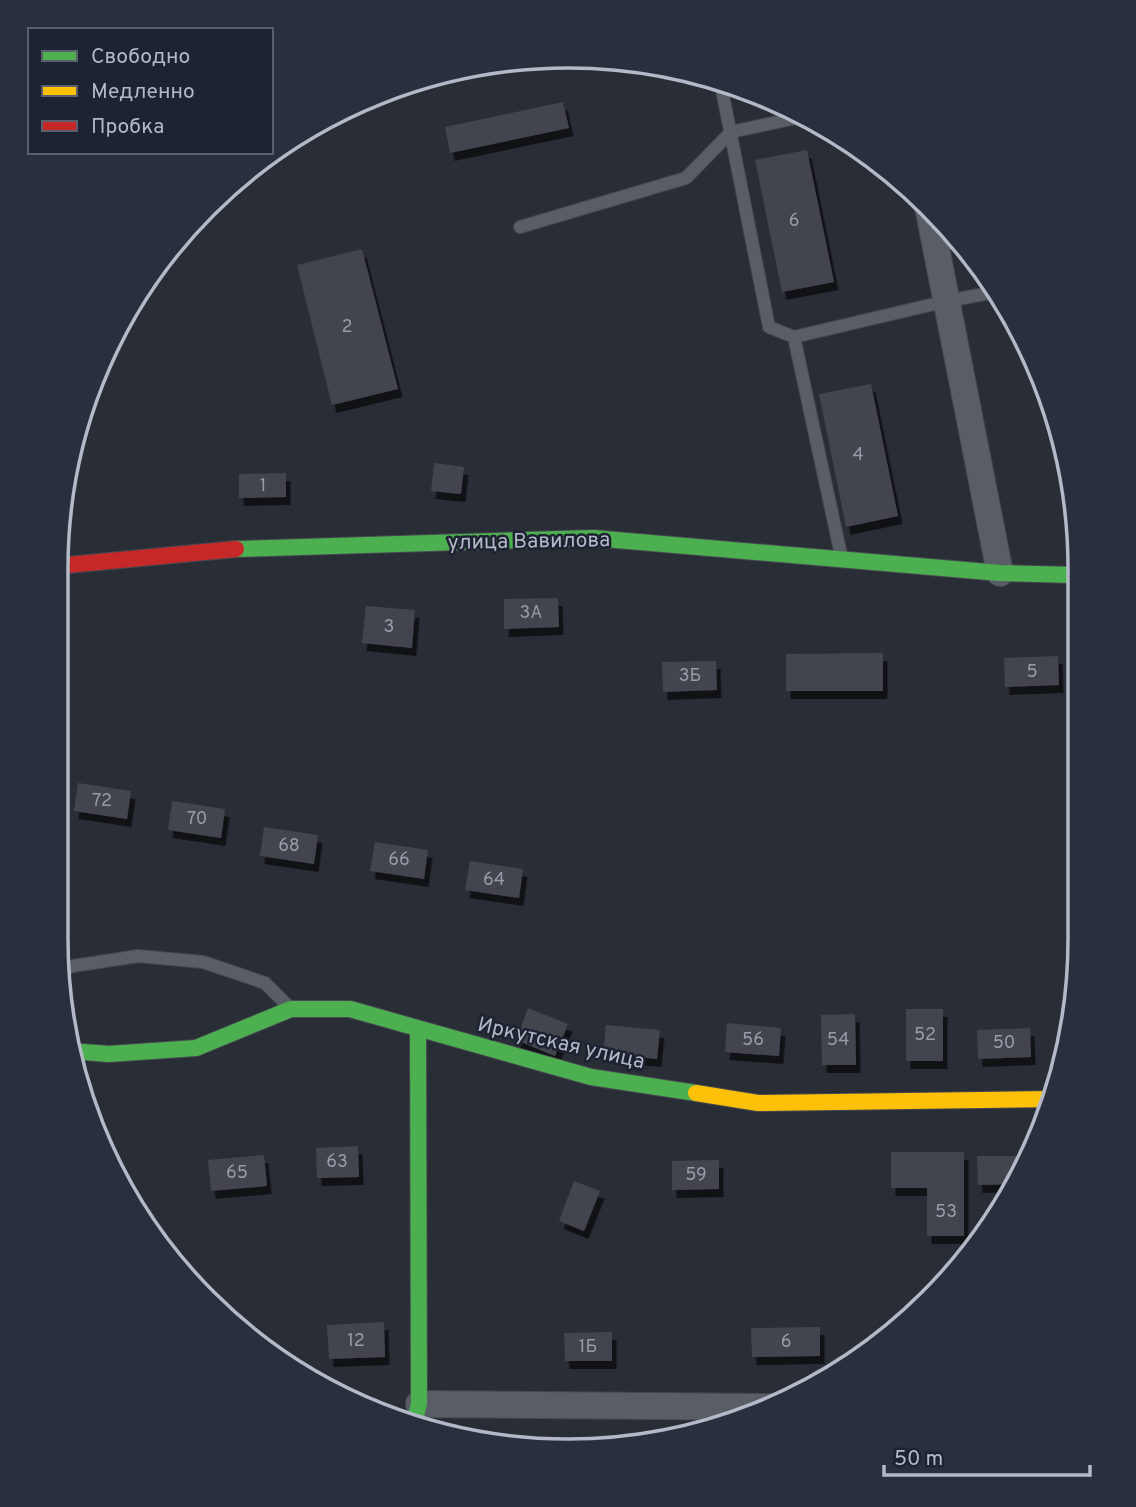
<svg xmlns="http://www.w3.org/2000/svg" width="1136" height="1507" font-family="Overpass,sans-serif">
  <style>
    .building { fill: #42454d; filter: url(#shadow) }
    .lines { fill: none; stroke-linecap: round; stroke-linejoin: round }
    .lane-casing { stroke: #46484f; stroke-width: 14 }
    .street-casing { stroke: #46484f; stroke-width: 28 }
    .fast-casing { stroke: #46484f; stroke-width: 18 }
    .slow-casing { stroke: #46484f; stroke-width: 18 }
    .jam-casing { stroke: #46484f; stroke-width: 18 }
    .lane { stroke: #595d65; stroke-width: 12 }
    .street { stroke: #595d65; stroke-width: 26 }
    .fast { stroke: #4caf50; stroke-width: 16 }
    .slow { stroke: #ffc107; stroke-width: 16 }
    .jam { stroke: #c62828; stroke-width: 16 }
    .labels { text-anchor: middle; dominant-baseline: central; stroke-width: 5; stroke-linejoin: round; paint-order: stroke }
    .number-label { font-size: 18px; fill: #979ca8 }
    .street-label { font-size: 21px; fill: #b3b9c7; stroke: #1d2331 }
    .rim { fill: none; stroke: #b3b9c7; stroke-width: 3.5 }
  </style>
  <defs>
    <filter id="shadow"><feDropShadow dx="4.5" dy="8" stdDeviation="0" flood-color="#0009"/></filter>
  </defs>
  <rect width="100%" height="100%" fill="#292d36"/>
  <path class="building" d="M563 102 569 128 450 153 445 127Z
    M807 150 834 282 782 292 755 160Z
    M362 249 398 389 332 405 297 265Z
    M871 384 898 516 846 527 819 394Z
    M434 463 464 467 461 494 431 491Z
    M286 473V497L239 498V474Z
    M558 598 559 627 504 629V599Z
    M366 606 415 610 412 648 362 643Z
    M883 653V691H786V654Z
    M1058 656 1059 685 1005 687 1004 658Z
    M716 661 717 690 663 692 662 662Z
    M78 783 131 791 127 819 74 811Z
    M172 801 225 809 221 838 168 830Z
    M264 827 318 835 314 864 260 856Z
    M375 842 428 850 424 879 370 871Z
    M470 861 523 869 519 898 465 890Z
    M528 1008 568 1024 555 1056 516 1040Z
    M906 1009H943V1061H906Z
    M855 1014 856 1065H822L821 1015Z
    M727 1023 781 1028 779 1056 725 1052Z
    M606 1025 660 1030 657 1059 603 1054Z
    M1030 1028 1031 1057 978 1059 977 1030Z
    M358 1146 359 1177 317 1178 316 1148Z
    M891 1152H964V1236H927V1188H891Z
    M264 1155 267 1186 211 1191 208 1160Z
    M977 1156H1024V1167L1016 1184 978 1185Z
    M719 1160V1189L672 1190V1161Z
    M574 1181 600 1191 584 1231 559 1221Z
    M384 1322 385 1357 329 1359 327 1325Z
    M820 1327V1356L752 1357 751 1328Z
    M612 1332V1361H565L564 1333Z"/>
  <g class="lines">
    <defs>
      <path id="lane" d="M720 80 769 327 794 337 947 301 995 292
        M520 227 686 178 731 132 805 116
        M794 337 841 555
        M60 971 73 966 138 956 203 962 265 983 287 1005"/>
      <path id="street" d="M928 207 1000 573
        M419 1404 772 1407"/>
      <path id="fast" d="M236 549 593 538 1000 573 1076 575
        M71 1051 109 1054 196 1048 291 1009H350L591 1077 696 1093
        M414 1423 419 1404 418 1030"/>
      <path id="slow" d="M696 1093 758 1103 1054 1099"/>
      <path id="jam" d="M57 566 236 549"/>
    </defs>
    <use href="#lane" class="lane-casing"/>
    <use href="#street" class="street-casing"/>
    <use href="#fast" class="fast-casing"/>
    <use href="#slow" class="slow-casing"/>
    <use href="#jam" class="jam-casing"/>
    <use href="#lane" class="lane"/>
    <use href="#street" class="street"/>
    <use href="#fast" class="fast"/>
    <use href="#slow" class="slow"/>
    <use href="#jam" class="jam"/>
  </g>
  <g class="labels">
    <g class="number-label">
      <text x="794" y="221">6</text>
      <text x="347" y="327">2</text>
      <text x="858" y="455">4</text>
      <text x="263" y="486">1</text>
      <text x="531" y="613">3А</text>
      <text x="389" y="627">3</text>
      <text x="1032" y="672">5</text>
      <text x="690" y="676">3Б</text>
      <text x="102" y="801">72</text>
      <text x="197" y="819">70</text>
      <text x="289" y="846">68</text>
      <text x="399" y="860">66</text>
      <text x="494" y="880">64</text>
      <text x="925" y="1035">52</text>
      <text x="753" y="1040">56</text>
      <text x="838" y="1040">54</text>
      <text x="1004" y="1043">50</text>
      <text x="337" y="1162">63</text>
      <text x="237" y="1173">65</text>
      <text x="696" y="1175">59</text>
      <text x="946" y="1212">53</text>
      <text x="356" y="1341">12</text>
      <text x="786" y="1342">6</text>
      <text x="588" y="1347">1Б</text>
    </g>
    <g class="street-label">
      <text transform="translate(529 542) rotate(-1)">улица Вавилова</text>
      <text transform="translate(561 1044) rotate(13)">Иркутская улица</text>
    </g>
  </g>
  <path d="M0 0H1136V1507H0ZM568 68H568A500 500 0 0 1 1068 568V939A500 500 0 0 1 568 1439H568A500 500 0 0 1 68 939V568A500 500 0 0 1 568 68Z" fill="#292f3d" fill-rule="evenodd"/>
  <path class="rim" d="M568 68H568A500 500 0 0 1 1068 568V939A500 500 0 0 1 568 1439H568A500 500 0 0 1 68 939V568A500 500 0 0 1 568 68Z"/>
  <rect x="28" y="28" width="245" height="126" fill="#1d2331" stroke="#595f6d" stroke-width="2"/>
  <rect x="42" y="51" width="35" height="10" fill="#4caf50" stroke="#595f6d" stroke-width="2"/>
  <text x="91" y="63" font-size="21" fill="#b3b9c7">Свободно</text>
  <rect x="42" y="86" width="35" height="10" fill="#ffc107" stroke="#595f6d" stroke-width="2"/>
  <text x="91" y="98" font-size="21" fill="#b3b9c7">Медленно</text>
  <rect x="42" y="121" width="35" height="10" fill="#c62828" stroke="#595f6d" stroke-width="2"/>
  <text x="91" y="133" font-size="21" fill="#b3b9c7">Пробка</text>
  <path d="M884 1465v10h206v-10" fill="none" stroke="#b3b9c7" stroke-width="3.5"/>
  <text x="894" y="1465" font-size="21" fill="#b3b9c7" stroke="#1d2331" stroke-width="5" paint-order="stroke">50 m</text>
</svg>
